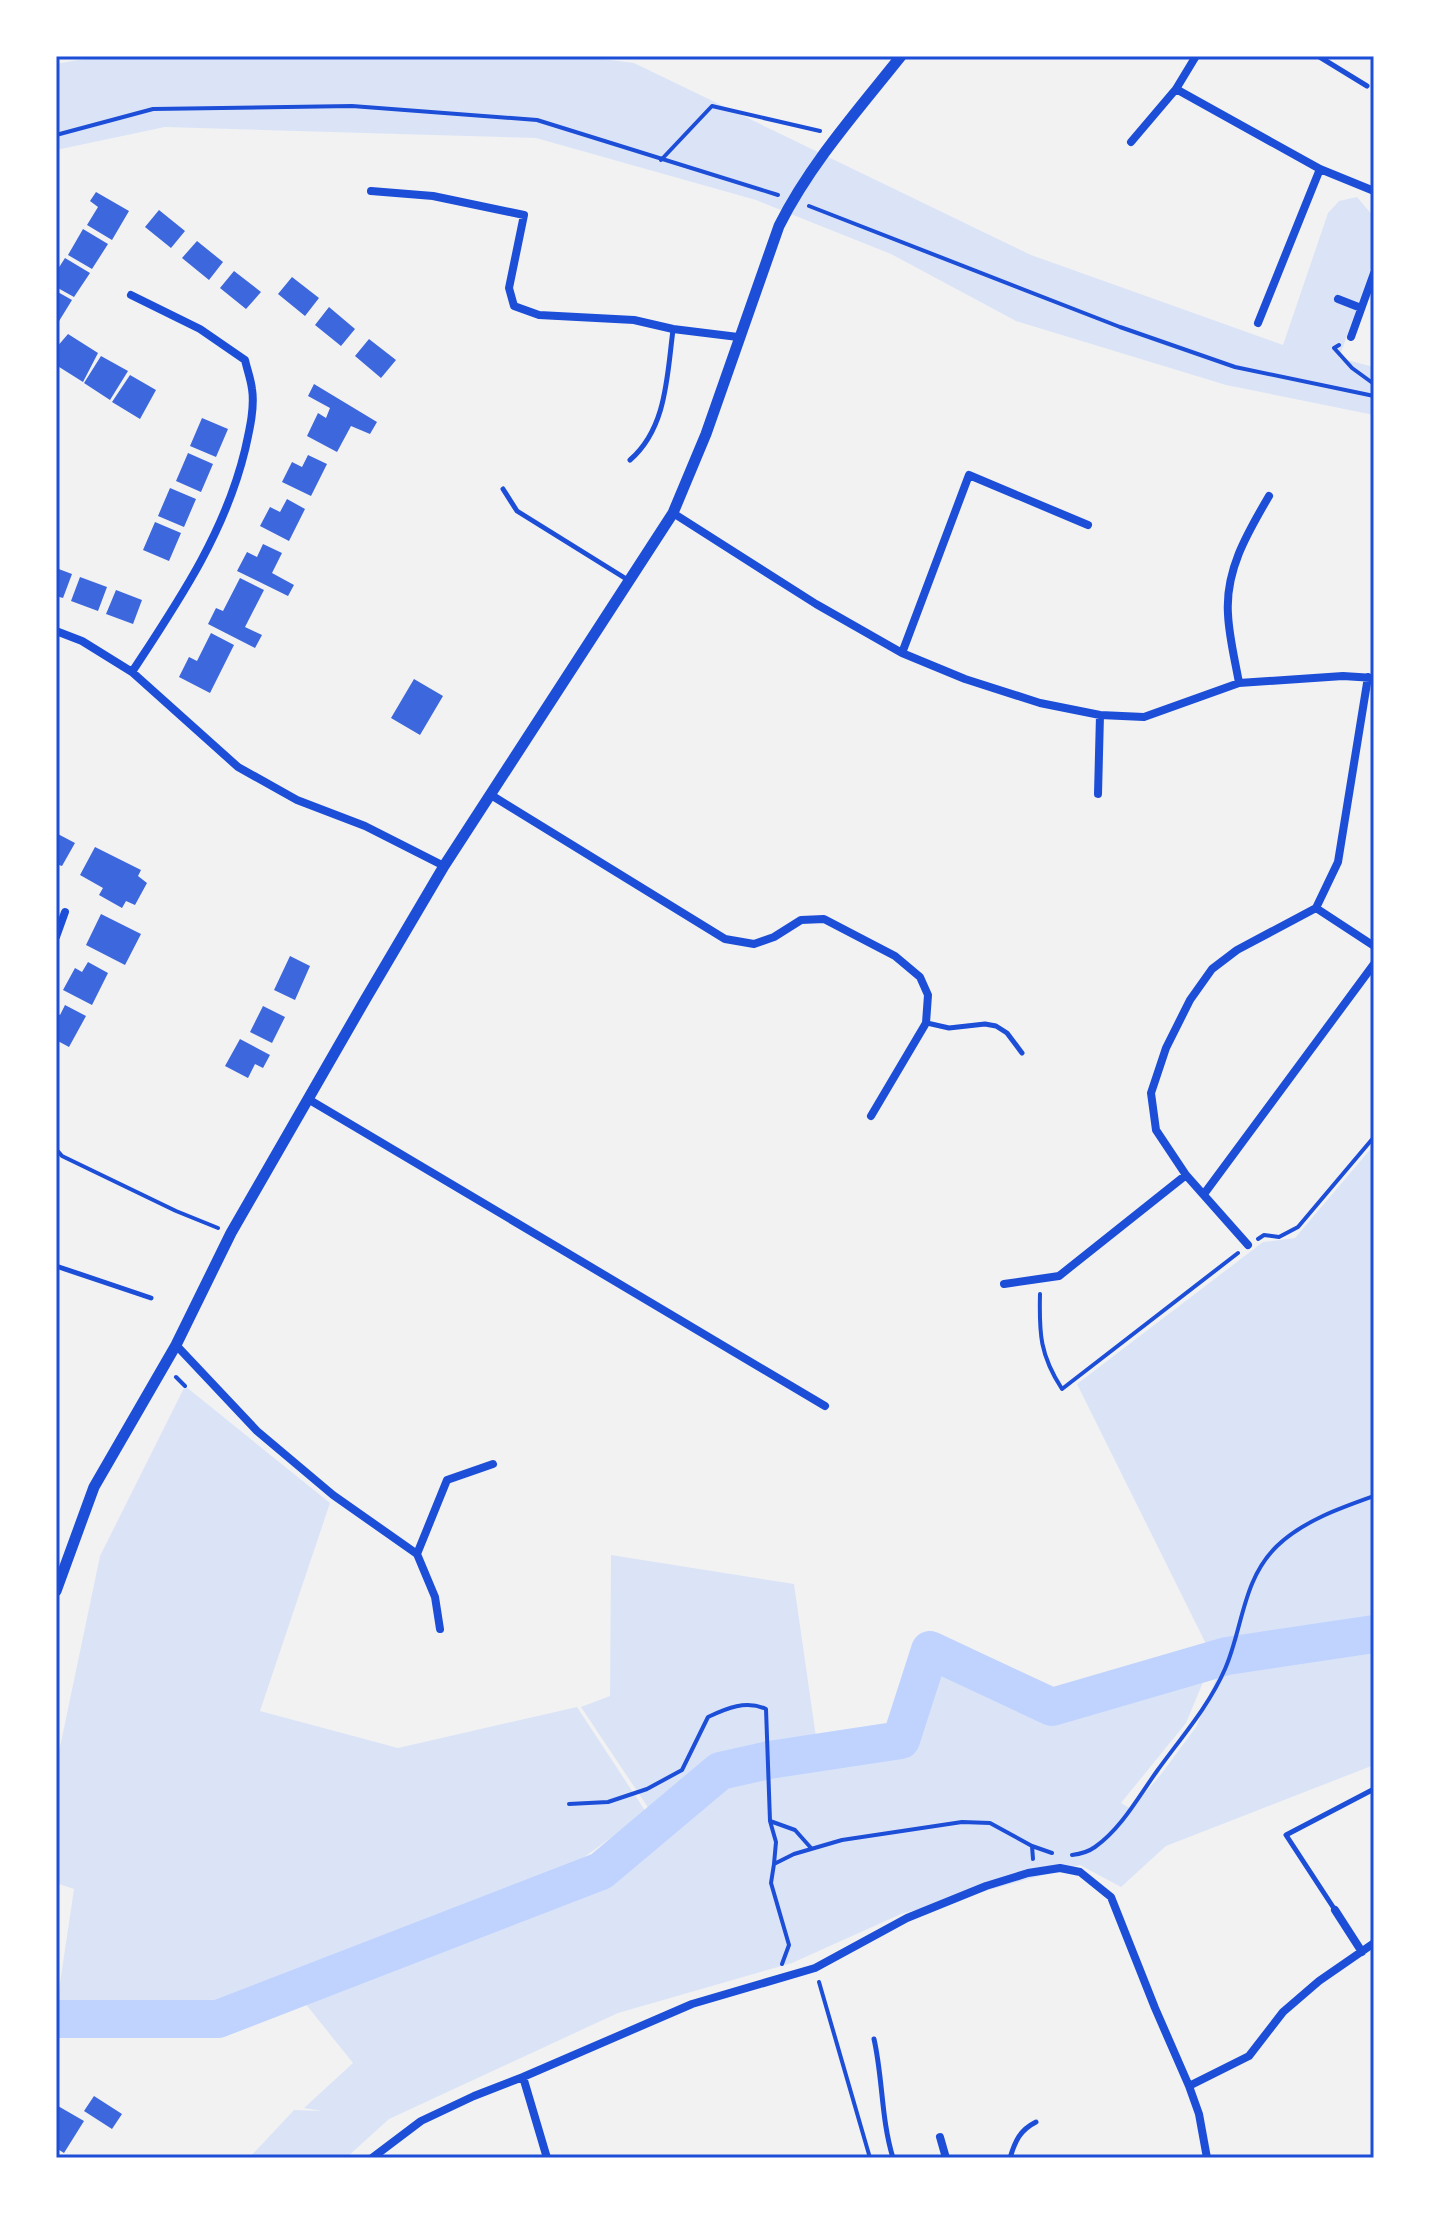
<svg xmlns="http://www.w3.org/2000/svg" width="1430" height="2214" font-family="Merriweather,serif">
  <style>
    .green { fill: #dbe4f7 }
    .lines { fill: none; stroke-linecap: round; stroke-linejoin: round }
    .river { stroke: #bfd3fe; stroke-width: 38 }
    .building { fill: #3d67dc }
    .path { stroke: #1d4ed8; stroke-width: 4 }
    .service { stroke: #1d4ed8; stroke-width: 5 }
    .minor { stroke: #1d4ed8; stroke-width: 8 }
    .tertiary { stroke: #1d4ed8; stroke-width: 11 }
    .neatline { fill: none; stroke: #1d4ed8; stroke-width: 3 }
  </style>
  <rect width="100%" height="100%" fill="#f2f2f2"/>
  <path class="green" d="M100 56H580L634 63 1031 255 1283 345 1328 213 1339 201 1357 197 1374 217V260L1339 358 1374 367V415L1226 385 1016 321 891 254 756 200 536 138 165 127 56 150V64Z
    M1374 1145V1634L1210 1652 1077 1384 1263 1242 1295 1238Z
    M185 1386 330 1503 260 1711 398 1748 577 1707 646 1812 579 1861 216 2003H57L74 1889 56 1883V1766L100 1556Z
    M611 1555 794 1584 819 1758 906 1743 934 1658 1054 1713 1209 1668 1186 1723 1121 1803 1131 1809 1162 1773 1196 1727 1222 1665 1374 1641V1765L1166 1846 1121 1887 1080 1865 901 1914 792 1963 618 2013 389 2119 346 2158H249L294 2110 322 2111 304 2108 353 2063 304 2002 607 1877 667 1828 649 1809 581 1707 610 1696Z"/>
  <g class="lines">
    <path class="river" d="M56 2019H218L601 1871 720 1771 769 1760 901 1740 930 1650 1052 1707 1227 1656 1374 1634"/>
  </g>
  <path class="building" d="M96 192 129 211 112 240 87 225 98 207 90 201Z
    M159 210 185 231 171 248 145 227Z
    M83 229 108 244 92 269 68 255Z
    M197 241 223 262 209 280 182 258Z
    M65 258 90 273 74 297 56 287V272Z
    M234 271 261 292 246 309 220 288Z
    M292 277 319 298 305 316 278 294Z
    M56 291 72 300 56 326Z
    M329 307 355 329 341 346 315 325Z
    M68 334 98 353 83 382 56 365V348Z
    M369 339 396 360 381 378 355 356Z
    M101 356 128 371 110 400 84 383Z
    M130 375 156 390 140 419 112 402Z
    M314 384 377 422 370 434 351 426 337 452 307 436 318 413 326 418 330 408 308 396Z
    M202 418 228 429 216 457 190 446Z
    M188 453 213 464 201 492 176 481Z
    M308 455 327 464 311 496 282 482 292 462 302 467Z
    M170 488 196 499 184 527 158 516Z
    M287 499 305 509 289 541 260 526 270 507 280 512Z
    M155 522 181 533 169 561 143 550Z
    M263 544 282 553 272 573 294 585 288 596 237 571 247 552 257 557Z
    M56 568 72 574 63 598 56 596Z
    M80 577 107 587 98 611 71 601Z
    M240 578 264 590 245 627 262 635 255 648 208 624 216 608 223 611Z
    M116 590 142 600 133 624 106 614Z
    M211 633 234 645 210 693 179 677 189 657 197 661Z
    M414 679 443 696 420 735 391 718Z
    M56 833 75 843 62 866 56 864Z
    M95 847 141 870 138 876 147 883 135 905 126 901 122 908 99 895 103 888 80 875Z
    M101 914 141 934 125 965 86 945Z
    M290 956 310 966 295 1000 274 990Z
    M88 962 108 973 92 1005 63 990 75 968 82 972Z
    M65 1005 86 1016 69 1047 56 1040V1013L60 1015Z
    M263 1006 285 1017 272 1043 250 1032Z
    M240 1039 270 1055 263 1068 255 1064 248 1078 225 1066Z
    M94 2096 122 2114 112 2129 84 2111Z
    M58 2106 84 2121 64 2153 56 2148V2110Z"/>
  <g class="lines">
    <path class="path" d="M56 135 153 109 352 106 537 120 778 195
      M661 160 712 106 820 131
      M809 206 1120 327 1235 367 1374 396
      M1339 345 1334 348 1352 368 1374 384
      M56 1149 62 1156 176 1211 218 1228
      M1258 1239 1264 1235 1279 1237 1298 1227 1374 1137
      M1040 1294C1039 1334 1040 1355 1062 1389L1238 1253
      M176 1377 185 1386
      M569 1804 608 1802 647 1789 682 1770 708 1717C727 1708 746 1700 766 1709L770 1821 776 1842 774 1864
      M770 1821 795 1830 811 1848
      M1032 1846 1052 1853
      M1072 1855C1081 1854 1088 1852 1095 1847 1121 1829 1139 1796 1157 1771 1180 1739 1209 1706 1225 1669 1243 1628 1242 1580 1277 1546 1303 1521 1340 1508 1374 1496
      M782 1964 789 1945 771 1883 774 1864 794 1854 842 1840 962 1822 990 1823 1032 1846 1033 1859
      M819 1982 870 2158"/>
    <path class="service" d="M1318 56 1367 86
      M630 460C667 428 667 375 673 330
      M503 489 517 511 628 580
      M927 1023 949 1028 985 1024 996 1026 1007 1033 1022 1053
      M56 1266 151 1298
      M1335 1910 1286 1835 1374 1789
      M874 2039C883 2079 881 2119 893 2158
      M1010 2158C1015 2141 1020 2130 1036 2122"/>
    <path class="minor" d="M1176 89 1320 169 1374 191
      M1131 142 1176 89 1196 56
      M371 191 433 196 524 215 509 288 514 306 539 315 634 320 673 329 738 337
      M131 295 200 329 245 360C247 369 251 380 252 389 255 408 249 432 245 450 225 533 178 602 132 672
      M1338 299 1361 308
      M1258 323 1320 169
      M1351 337 1374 273
      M673 513 816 604 902 653 965 679 1040 703 1100 715 1144 717 1239 683 1343 676 1374 678
      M56 631 82 641 132 672 238 767 297 800 365 826 444 866
      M902 653 969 475 1088 525
      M1239 683C1235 660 1229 637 1228 614 1225 570 1248 532 1269 496
      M1098 794 1100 715
      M491 795 725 939 754 944 774 937 801 920 824 919 895 956 920 977 928 995 926 1023 871 1116
      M1316 908 1374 946
      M56 937 65 912
      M308 1099 825 1406
      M1204 1194 1374 964
      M1248 1245 1186 1175 1156 1130 1151 1093 1166 1048 1190 1000 1212 969 1237 950 1316 908 1338 862 1368 677
      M1004 1284 1059 1276 1186 1175
      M176 1345 257 1431 333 1495 417 1554 435 1597 440 1629
      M417 1554 447 1480 493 1464
      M1335 1910 1362 1952
      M523 2077 547 2158
      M1189 2086 1249 2056 1283 2012 1319 1981 1374 1943
      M940 2137 946 2158
      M372 2158 421 2121 474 2096 523 2077 692 2004 815 1968 907 1918 986 1886 1028 1873 1060 1868 1080 1872 1111 1897 1155 2008 1189 2086 1199 2114 1207 2158"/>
    <path class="tertiary" d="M56 1591 94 1487 176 1345 231 1233 365 1000 444 866 673 513 706 434 779 226C810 164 858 110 901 56"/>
  </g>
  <rect width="1430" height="2214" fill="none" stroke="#ffffff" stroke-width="116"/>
  <rect x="58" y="58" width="1314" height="2098" class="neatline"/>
</svg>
